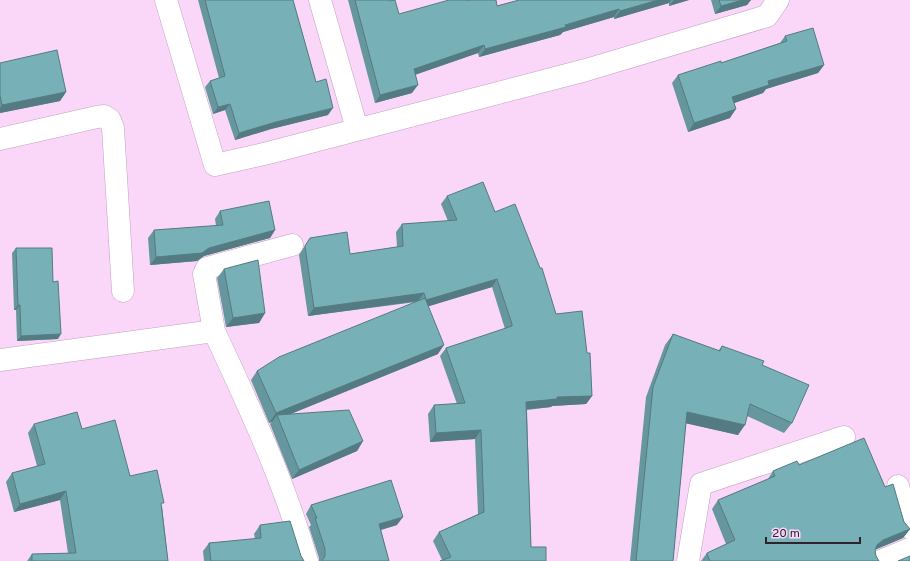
<svg xmlns="http://www.w3.org/2000/svg" width="910" height="561" font-family="Overpass,sans-serif">
  <style>
    .lines { fill: none; stroke-linecap: round; stroke-linejoin: round }
    .minor-casing { stroke: #c2a0c1; stroke-width: 23 }
    .minor { stroke: #fff; stroke-width: 22 }
    .wall { fill: #67979e }
    .shaded-wall { fill: #547b81 }
    .building { fill: #78b0b8; stroke: #547b81 }
  </style>
  <rect width="100%" height="100%" fill="#fad7f9"/>
  <g class="lines">
    <defs>
      <path id="minor" d="M166 0 215 165 268 153 586 70 767 16 778 0
        M320 0 357 129
        M0 139 97 117 104 116 110 120 113 128 123 291
        M214 331 204 274 207 268 292 245
        M0 360 214 331C249 406 284 481 307 561
        M898 486 910 528
        M688 561 701 484 844 437
        M881 561 910 549"/>
    </defs>
    <use href="#minor" class="minor-casing"/>
    <use href="#minor" class="minor"/>
  </g>
  <path class="wall" d="M198 0H293L316 82 328 115 271 129 235 140 225 110 213 114 205 87 210 81 219 78Z
    M348 0H389L399 14 467 1 497 6 519 0H689L669 6V3L614 19V17L563 32 560 35 479 57 478 53 415 75 412 93 375 103Z
    M711 0H751L747 5 715 14Z
    M785 36 824 65 818 73 766 89 763 93 734 103 730 118 688 132 672 83 678 75 721 63 780 43Z
    M0 63 66 92 60 101 0 113Z
    M447 196 495 212 556 314 587 353 592 396 586 404 552 406 551 407 527 410 531 547 442 560 433 541 439 532 478 514 475 439 430 442 428 414 434 405 457 404 440 356 446 348 505 329 492 287 428 306 438 354 291 414 363 441 357 451 292 479 270 424 272 422 269 423 251 380 257 371 416 302 308 316 299 255 310 238 350 254 397 247 396 232 402 224 448 221 441 204Z
    M220 211 275 230 270 238 204 256 197 261 150 265 148 238 154 230 216 226 215 219Z
    M16 248 53 282 58 339 17 341 16 310H14L12 253Z
    M224 269 265 313 259 323 226 327 217 278Z
    M673 334 718 351 722 346 762 365 792 423 784 433 747 416 738 435 686 423 673 561H630L646 397 665 345Z
    M34 424 82 429 162 506 168 561H27L32 554 68 553 60 500 14 512 6 482 12 473 37 466 28 433Z
    M799 465 885 487 904 522 910 529 903 538 875 550 876 556 879 561H701L707 553 726 544 712 509 718 500 768 479 773 471Z
    M311 505 397 525 381 530 389 561H319V558L309 527 311 525 306 514Z
    M260 525 301 556 304 561H204L203 551 209 543 255 539 254 534Z"/>
  <path class="shaded-wall" d="M658 0H671L669 3 614 19 620 11Z
    M674 0H689L669 6Z
    M743 0H751L747 5 715 14 721 6Z
    M619 9 614 17 563 32 560 35 479 57 485 49Z
    M484 45 478 53 408 77 414 69Z
    M824 65 818 73 766 89 763 93 726 106 732 97 768 81Z
    M418 85 412 93 375 103 380 95Z
    M66 92 60 101 0 113V108L2 105Z
    M230 104 225 110 213 114 218 107Z
    M333 108 328 115 271 129 235 140 239 133 276 122Z
    M736 109 730 118 688 132 694 123Z
    M275 230 270 238 204 256 197 261 150 265 156 257 209 248Z
    M497 279 492 287 420 309 426 300Z
    M424 293 418 301 308 316 314 308Z
    M18 305H20L16 310H14Z
    M265 313 259 323 226 327 233 318Z
    M61 334 58 339 17 341 21 336Z
    M444 345 438 354 278 419 277 415 272 422 269 423 276 413Z
    M592 396 586 404 552 406 551 407 520 410 526 402 557 397Z
    M687 412 745 425 738 435 680 422Z
    M481 430 475 439 430 442 436 433Z
    M363 441 357 451 292 479 299 470Z
    M66 491 60 500 14 512 20 504Z
    M403 517 397 525 373 532 379 524Z
    M910 529 903 538 876 549 871 554 877 545 883 540Z"/>
  <path class="building" d="M205 0H293L316 82 326 79 333 108 276 122 239 133 230 104 218 107 210 81 225 76Z
    M355 0H389V1L395 0 399 14 449 0H466L467 1 471 0H496L497 6 519 0H658L620 11 619 9 565 25 566 27 485 49 484 45 414 69 418 85 380 95Z
    M719 0H743L721 6Z
    M813 28 824 65 768 81 769 85 732 97 736 109 694 123 678 75 721 61V63L787 41 785 36Z
    M57 50 66 92 2 105 0 95V63Z
    M483 182 495 212 515 204 540 268H542L556 314 582 311 587 353H590L592 396 557 397V399L526 402 531 547H546V561H440L451 557 439 532 484 512 481 430 436 433 434 405 465 403 446 348 512 326V324L497 279 426 300 424 293 314 308 305 246 310 238 347 232 350 254 403 246 402 224 457 220 447 196Z
    M269 201 275 230 209 248 202 253 156 257 154 230 223 225 220 211Z
    M16 248H52L53 282 58 281 61 334 21 336 20 305H18Z
    M258 260 265 313 233 318 224 269Z
    M425 298 444 345 276 413 257 371 279 357Z
    M673 334 720 351 722 346 764 361 762 365 809 385 792 423 750 404 745 425 687 412 673 561H636L653 387Z
    M349 410 363 441 299 470 277 415Z
    M77 412 82 429 115 420 130 476 157 470 164 503H161L168 561H32V554L76 553 66 491 20 504 12 473 45 464 34 424Z
    M864 438 885 487 893 484 904 522 910 529 883 540 877 545 875 550 876 556 879 561H710L707 554V553L735 540 718 500 775 476 773 471 797 461 799 465Z
    M391 480 403 517 379 524 389 561H322L325 556V549L315 518H317L311 505Z
    M290 521 301 556 304 561H211L209 543 261 538 260 525Z
    M910 556V561H898Z"/>
  <path d="M766 537v6h94v-6" fill="none" stroke="#2f222f" stroke-width="2"/>
  <text x="772" y="537" font-size="12" fill="#2f222f" stroke="#fad7f9" stroke-width="3" paint-order="stroke">20 m</text>
</svg>
